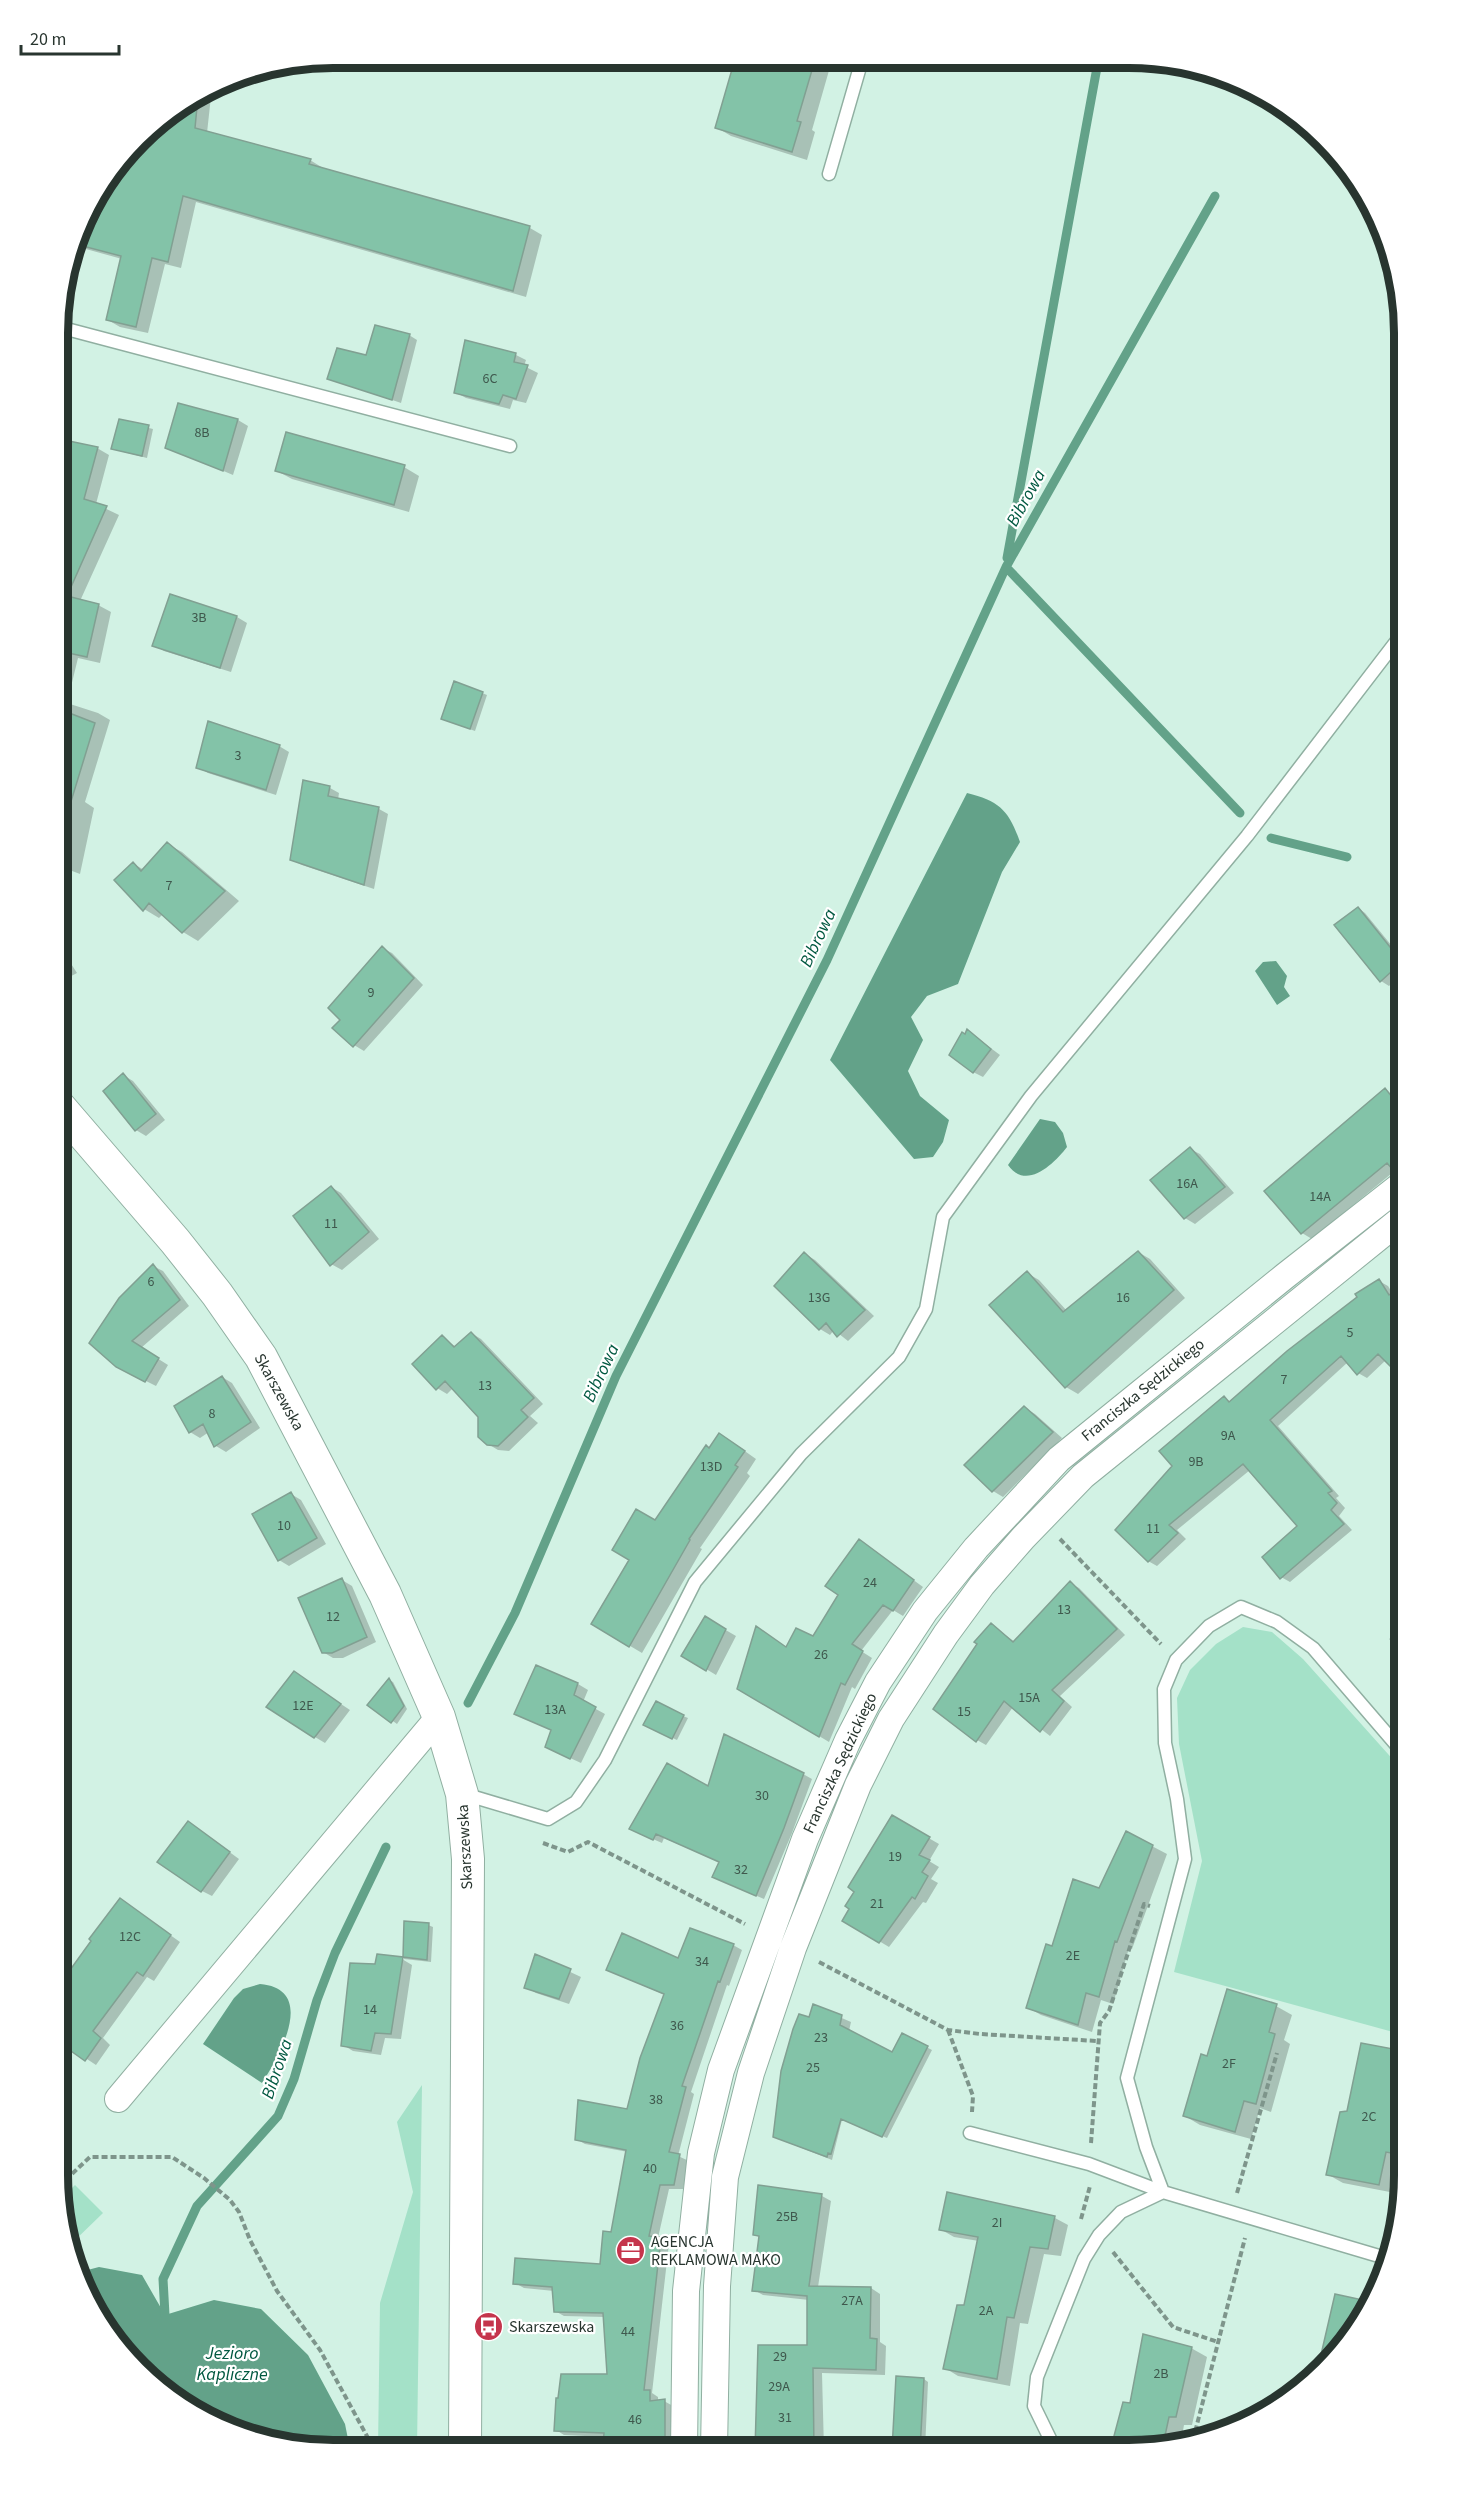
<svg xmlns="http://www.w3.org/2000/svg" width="1462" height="2508" font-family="'Source Sans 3',sans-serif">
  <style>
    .green { fill: #a4e1c8 }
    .water { fill: #63a289 }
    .shadow { fill: #0003 }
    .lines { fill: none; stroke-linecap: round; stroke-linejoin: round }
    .stream { stroke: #63a289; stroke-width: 9 }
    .building { fill: #83c3a8; stroke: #81a092; stroke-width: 1.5 }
    .service-casing { stroke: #90afa1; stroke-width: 15 }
    .minor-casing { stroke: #90afa1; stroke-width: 28 }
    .tertiary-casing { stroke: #90afa1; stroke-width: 34 }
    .path { stroke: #7e958b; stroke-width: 4; stroke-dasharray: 6 3; stroke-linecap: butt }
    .service { stroke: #fff; stroke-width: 12 }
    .minor { stroke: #fff; stroke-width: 26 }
    .tertiary { stroke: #fff; stroke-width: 32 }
    .labels { text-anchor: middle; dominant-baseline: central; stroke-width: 4.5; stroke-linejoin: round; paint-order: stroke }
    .number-label { font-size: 14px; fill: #3f584d }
    .street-label { font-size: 16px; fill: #28352f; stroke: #fff }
    .poi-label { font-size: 16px; fill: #28352f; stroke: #fff; text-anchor: start }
    .water-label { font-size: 18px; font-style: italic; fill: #005840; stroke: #fff }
    .rim { fill: none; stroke: #28352f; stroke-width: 8 }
  </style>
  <rect width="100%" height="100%" fill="#d2f2e4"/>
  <path class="green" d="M1243 1627 1272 1632 1303 1659 1405 1773 1404 2035 1174 1972 1202 1861 1179 1744 1177 1698 1190 1670 1216 1644Z
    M422 2085 417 2449H378L380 2303 413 2192 397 2122Z
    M75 2185 103 2213 69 2246 61 2199Z"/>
  <path class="water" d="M967 793C1000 801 1009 811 1020 842L1002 872 958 984 927 996 911 1017 923 1040 908 1071 920 1096 949 1120 943 1142 933 1157 914 1159 830 1060Z
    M1276 961 1287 976 1284 987 1290 996 1277 1005 1255 971 1263 962Z
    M1040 1119 1055 1122 1063 1133 1067 1147C1054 1164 1026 1191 1008 1165Z
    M260 1984C318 1989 279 2057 262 2083L203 2044 234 1998 243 1989Z
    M99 2267 142 2275 165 2315 214 2300 261 2309 308 2355 345 2424 350 2449H297L227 2430 151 2383 104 2329 76 2273Z"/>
  <path class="shadow" d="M736 59 832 60 812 130 815 132 807 160 731 136 716 127Z
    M237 76 234 85 222 82 228 78Z
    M212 87 207 133 310 160 323 168 322 169 530 228 542 235 526 297 196 202 181 268 165 264 148 333 120 327 108 320 122 259 75 246 86 211 151 126Z
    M409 335 417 340 401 403 329 378Z
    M466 342 516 355 526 360 524 366 538 373 526 403 513 400 510 409 466 398 455 392Z
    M238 420 248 426 233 475 167 447Z
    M120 421 153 429 147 458 112 449Z
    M97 448 109 455 96 504 119 515 80 601 98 605 111 612 100 663 78 658 67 703 98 713 110 720 85 802 94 808 80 874 59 866V484Z
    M404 467 419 476 409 512 292 479 277 471Z
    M171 596 237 617 247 623 231 672 164 651 154 645Z
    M482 693 487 695 475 731 447 721Z
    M279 746 289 752 276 795 208 773 198 767Z
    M304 782 330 788 339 793 338 800 379 809 388 814 374 889 302 865 292 860Z
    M167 844 182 852 239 901 198 941 183 932 163 914 159 918 144 909 134 864 144 870Z
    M1358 908 1365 913 1405 962V971L1389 986 1381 981 1336 925Z
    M59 945 77 973 58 983Z
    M382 948 392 953 423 985 364 1051 354 1045 342 1020Z
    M968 1031 1000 1055 983 1077 973 1072 965 1035Z
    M123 1075 133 1081 165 1120 146 1136 136 1130 105 1091Z
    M1405 1088V1170L1402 1172 1397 1169 1312 1239 1302 1233 1385 1090 1395 1096Z
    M1190 1149 1200 1154 1234 1193 1195 1224 1185 1218Z
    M331 1187 341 1193 379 1239 342 1270 331 1264Z
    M1138 1252 1150 1259 1185 1298 1078 1394 1066 1387 1027 1273 1039 1280 1067 1311Z
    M805 1254 815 1260 874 1316 848 1341 834 1330 830 1335 820 1329Z
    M153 1266 163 1271 189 1306 141 1348 168 1365 156 1386 128 1372 120 1299Z
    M1379 1281 1388 1286 1393 1294 1386 1360 1367 1378 1358 1373 1348 1362 1278 1426 1339 1496 1336 1498 1345 1508 1339 1516 1352 1530 1290 1582 1281 1577 1299 1526 1250 1470 1177 1530 1186 1539 1157 1566 1148 1561 1174 1466 1224 1398 1231 1402Z
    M471 1333 481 1339 543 1404 530 1416 538 1423 509 1451 498 1450 488 1444 480 1417 453 1388 447 1394 437 1388 442 1337 456 1347Z
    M222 1377 232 1383 260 1428 226 1452 216 1446 209 1432 200 1438 190 1432Z
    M1025 1408 1035 1414 1062 1438 1003 1497 993 1491 966 1465Z
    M732 1442 756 1459 747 1473 750 1476 700 1548 702 1549 642 1653 593 1624 656 1522 710 1449Z
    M291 1494 301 1500 326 1544 289 1566 279 1560Z
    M860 1541 923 1587 903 1616 893 1610 861 1651 872 1658 855 1689 852 1687 829 1742 739 1688 787 1648 813 1638 840 1595Z
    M342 1580 352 1586 376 1642 343 1658H333L323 1652Z
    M1070 1583 1079 1588 1125 1635 1060 1696 1072 1707 1050 1736 1013 1707 986 1745 977 1740 991 1625 1015 1642Z
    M705 1618 736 1636 716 1675 683 1655Z
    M1405 1626V1670L1396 1659 1403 1653 1389 1639Z
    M294 1673 350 1710 325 1743 315 1737Z
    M389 1680 393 1682 407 1709 397 1724 369 1704Z
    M578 1684 588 1690 583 1702 605 1714 581 1763 557 1752 552 1730 526 1719Z
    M683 1716 688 1718 677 1740 645 1725Z
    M803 1774 812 1779 792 1833 764 1899 722 1881 720 1862 664 1838 662 1843 639 1833 709 1788Z
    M892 1817 939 1844 929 1861 939 1867 931 1879 938 1883 926 1903 923 1902 889 1947 844 1920Z
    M198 1829 239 1859 212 1896 202 1891Z
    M1127 1833 1167 1854 1132 1949 1129 1948 1113 2004 1101 2000 1092 2032 1041 2015 1027 2007 1053 1948 1100 1890Z
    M121 1900 180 1942 154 1981 147 1977 103 2038 110 2045 96 2065 58 2040 70 2021Z
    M406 1923 428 1925 433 1927 431 1962 404 1959Z
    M733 1945 742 1950 729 1986 727 1985 691 2092 694 2094 678 2156 689 2161 683 2189H669L658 2238 669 2243 652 2393 658 2397V2402L664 2401 673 2406 674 2442H661V2450L606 2449V2437L564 2435 556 2430 608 2376 605 2317 564 2316 555 2311 554 2291 524 2288 515 2283 601 2266 612 2233 628 2152 585 2144 576 2139 628 2111 665 1995 608 1970 679 1960Z
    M536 1956 581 1977 569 2004 536 1993 526 1987Z
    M402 1959 412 1965 401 2039 385 2038 381 2055 353 2051 343 2045 376 1966Z
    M814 2006 851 2022 849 2031 862 2039 832 2160 774 2137Z
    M1276 2006 1292 2015 1284 2040 1290 2044 1271 2112 1260 2108 1251 2139 1200 2125 1185 2116 1208 2057Z
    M903 2035 932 2050 887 2138 861 2127Z
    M1362 2045 1404 2052V2160L1401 2159 1395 2193 1343 2183 1327 2174 1348 2113Z
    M948 2194 1055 2218 1068 2225 1061 2256 1044 2254 1028 2324 1020 2323 1010 2386 958 2376 945 2368 966 2306 979 2241 954 2237 940 2229Z
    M822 2196 831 2201 818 2287 871 2288 880 2294V2342L886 2346 885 2375 822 2373 824 2450H757L808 2347 809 2300 763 2295 754 2290 760 2238 755 2234Z
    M1191 2348 1207 2357 1192 2425H1184L1181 2442 1129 2451H1111L1131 2405Z
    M897 2378 924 2379 928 2382 925 2450H893Z"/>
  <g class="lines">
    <path class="stream" d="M1007 558 1098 62
      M1006 567 1240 813
      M1271 838 1347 857
      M468 1703 515 1613 616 1376 827 960 1006 567 1215 196
      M165 2315 163 2279 197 2206 278 2116 294 2079 317 2000 335 1953 386 1847"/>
  </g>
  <path class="building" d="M735 59 815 60 797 121 801 122 792 152 715 128Z
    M198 96 195 128 311 159 309 164 530 226 513 291 183 196 168 262 152 258 136 327 106 320 121 256 75 244 86 211 151 126Z
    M375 325 410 334 392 400 327 379 337 348 366 355Z
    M465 340 516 353 514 362 528 365 516 399 503 395 499 404 454 393Z
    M178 403 238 419 223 471 165 448Z
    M119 419 149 425 142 456 111 449Z
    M286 432 405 465 394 505 275 471Z
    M69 441 98 447 84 499 107 506 67 596 99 604 87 657 59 651V478Z
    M170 594 237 616 220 668 152 646Z
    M454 681 483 692 470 729 441 719Z
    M59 709 95 723 65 821H59Z
    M208 721 280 745 266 790 196 768Z
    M303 780 330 786 328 796 379 807 364 885 290 860Z
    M167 842 225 891 182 933 149 903 143 911 114 880 133 862 141 871Z
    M1358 907 1402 962 1380 982 1334 925Z
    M382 946 414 978 353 1047 332 1028 340 1020 328 1008Z
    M967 1029 991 1049 973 1073 949 1055 962 1032 965 1034Z
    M123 1073 156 1114 135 1131 103 1091Z
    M1405 1086V1167L1394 1171 1387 1163 1301 1234 1264 1191 1385 1088 1392 1097Z
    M1190 1147 1225 1187 1184 1219 1150 1180Z
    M331 1186 369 1232 330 1266 293 1216Z
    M1138 1251 1174 1290 1065 1388 989 1305 1027 1271 1063 1312Z
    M804 1252 865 1310 837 1337 826 1323 819 1330 774 1286Z
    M153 1264 180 1300 132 1341 159 1358 145 1382 116 1367 89 1343 119 1298Z
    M1379 1279 1389 1295 1405 1283V1381L1378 1354 1357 1375 1341 1356 1270 1420 1332 1491 1328 1493 1337 1503 1331 1510 1344 1524 1280 1579 1262 1557 1297 1526 1243 1464 1169 1525 1178 1533 1148 1562 1115 1530 1172 1466 1159 1451 1224 1396 1229 1402 1287 1351 1357 1297 1355 1294Z
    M471 1332 534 1398 521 1410 528 1417 498 1446 487 1445 478 1437V1417L445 1381 436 1390 412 1364 442 1335 454 1347Z
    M222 1376 251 1422 214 1447 203 1424 189 1433 174 1406Z
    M1024 1406 1053 1432 992 1492 964 1465Z
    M719 1433 745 1451 735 1465 738 1467 689 1539 690 1540 629 1647 591 1624 629 1560 612 1550 636 1509 655 1520 706 1445 709 1448Z
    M291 1492 317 1538 278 1561 252 1514Z
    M859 1539 914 1580 893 1611 883 1605 852 1644 863 1651 845 1685 841 1683 819 1737 737 1689 756 1626 786 1647 796 1628 813 1636 838 1595 825 1586Z
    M342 1578 367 1637 332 1653H322L298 1598Z
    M1070 1581 1117 1629 1052 1690 1064 1701 1040 1732 1004 1701 976 1742 933 1709 977 1644 974 1642 991 1623 1013 1642Z
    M705 1616 726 1629 706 1671 681 1656Z
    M536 1665 578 1683 574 1695 596 1707 570 1759 545 1747 551 1730 514 1714Z
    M294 1671 341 1704 314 1738 266 1707Z
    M389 1678 404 1706 391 1723 367 1705Z
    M656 1701 684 1715 672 1739 643 1725Z
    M724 1734 804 1773 784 1828 756 1896 712 1877 719 1862 656 1834 653 1840 629 1829 667 1763 708 1786Z
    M892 1815 930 1837 919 1855 930 1860 922 1872 928 1876 915 1899 912 1897 879 1943 842 1921 849 1909 845 1906 854 1892 848 1887Z
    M188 1821 230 1852 201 1892 157 1862Z
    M1126 1831 1153 1845 1117 1942 1115 1941 1099 1997 1086 1993 1078 2025 1026 2008 1046 1944 1052 1946 1073 1879 1099 1888Z
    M120 1898 171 1935 143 1976 137 1972 93 2031 101 2038 85 2061 57 2041 68 2021 57 2013V1988L91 1941 89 1939Z
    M404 1921 429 1923 427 1960 403 1957Z
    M690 1928 734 1944 720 1982 718 1981 682 2086 686 2087 669 2152 680 2154 674 2185H660L649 2236 661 2237 644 2390H650V2401L665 2399V2438H650L648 2447H603L604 2433 554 2431 556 2398H558L561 2374H607L603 2313 554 2312 552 2287 513 2284 515 2258 600 2264 603 2231 611 2232 626 2150 575 2140 578 2100 627 2109 640 2058 664 1994 606 1970 622 1933 678 1958Z
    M377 1954 403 1957 391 2034 375 2033 371 2051 341 2046 350 1963 375 1964Z
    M535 1954 571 1969 559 1999 524 1988Z
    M1227 1989 1277 2004 1269 2032 1275 2034 1256 2104 1244 2101 1235 2132 1183 2116 1201 2054 1207 2056Z
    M813 2004 842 2015 840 2025 892 2052 902 2033 928 2046 882 2137 841 2119 831 2154 828 2153 827 2157 773 2137 781 2071 793 2029 799 2014 809 2017Z
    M1361 2043 1404 2051V2122L1397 2154 1386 2152 1379 2185 1326 2175 1340 2112 1347 2111Z
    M758 2185 822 2194 809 2286 871 2287 870 2338 877 2339 876 2370 813 2368 814 2450H755L758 2345H807V2296L752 2291 759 2236 753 2235Z
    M947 2192 1055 2216 1048 2249 1030 2247 1014 2318 1007 2317 997 2379 943 2369 957 2305H964L978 2237 939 2230Z
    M1335 2294 1372 2302 1348 2343 1317 2372Z
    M1143 2334 1192 2347 1176 2417H1169L1163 2445 1129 2451H1110L1123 2402 1130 2403Z
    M896 2376 924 2378 920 2450H892Z"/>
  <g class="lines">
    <defs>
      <path id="service" d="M829 174 862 60
        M59 327 510 446
        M464 1794 548 1819 576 1802 605 1760 695 1582 801 1454 899 1357 926 1309 943 1217 1031 1096 1247 836 1405 630
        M970 2133 1089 2164 1163 2192 1146 2147 1127 2078 1185 1859 1177 1799 1165 1743 1164 1689 1176 1660 1209 1626 1241 1607 1277 1622 1313 1648 1405 1755
        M1056 2451 1034 2406 1037 2377 1084 2259 1099 2235 1121 2212 1163 2192 1389 2259"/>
      <path id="minor" d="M118 2099 439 1717
        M684 2450 686 2291 701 2153 721 2070 805 1839 848 1740 878 1682 925 1611 976 1548 1059 1459 1285 1276 1405 1182
        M714 2450 717 2286 725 2177 751 2073 793 1948 858 1785 891 1719 946 1634 982 1585 1023 1538 1083 1476 1405 1216"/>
      <path id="tertiary" d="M58 1105 175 1241 217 1294 261 1357 385 1594 439 1717 462 1794 468 1859 465 2449"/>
    </defs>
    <use href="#service" class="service-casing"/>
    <use href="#minor" class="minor-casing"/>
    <use href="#tertiary" class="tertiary-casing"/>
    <path class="path" d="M1060 1539 1161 1644
      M543 1843 568 1852 588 1842 745 1924
      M819 1962 948 2030 980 2034 1097 2041
      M948 2030 973 2096 972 2112
      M1091 2143 1100 2023 1109 2011 1144 1904 1150 1906
      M59 2186 90 2157H172L204 2178 230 2200 239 2212 250 2240 277 2291 320 2350 374 2449
      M1237 2193 1277 2053
      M1081 2219 1090 2186
      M1394 2237 1404 2188
      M1113 2252 1173 2327 1218 2342
      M1193 2440 1245 2238"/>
    <use href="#service" class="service"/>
    <use href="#minor" class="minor"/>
    <use href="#tertiary" class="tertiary"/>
  </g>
  <defs>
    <symbol id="office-disc" viewBox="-11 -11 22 22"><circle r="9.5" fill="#c5354c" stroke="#fff"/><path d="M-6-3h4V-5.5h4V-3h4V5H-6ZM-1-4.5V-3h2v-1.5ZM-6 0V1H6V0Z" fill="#fff"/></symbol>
    <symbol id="bus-disc" viewBox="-11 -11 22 22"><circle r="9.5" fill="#c5354c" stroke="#fff"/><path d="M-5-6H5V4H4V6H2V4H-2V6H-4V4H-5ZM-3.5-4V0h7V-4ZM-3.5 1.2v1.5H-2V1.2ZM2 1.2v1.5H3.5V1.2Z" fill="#fff"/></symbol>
  </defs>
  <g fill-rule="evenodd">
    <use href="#office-disc" x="614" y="2234" width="33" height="33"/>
    <use href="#bus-disc" x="472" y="2310" width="33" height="33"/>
  </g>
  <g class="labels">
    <g class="number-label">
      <text x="490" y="379">6C</text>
      <text x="202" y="433">8B</text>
      <text x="199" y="618">3B</text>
      <text x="238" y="756">3</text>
      <text x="169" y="886">7</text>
      <text x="371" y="993">9</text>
      <text x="1187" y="1184">16A</text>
      <text x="1320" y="1197">14A</text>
      <text x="331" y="1224">11</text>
      <text x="151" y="1282">6</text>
      <text x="819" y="1298">13G</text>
      <text x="1123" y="1298">16</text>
      <text x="1350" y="1333">5</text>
      <text x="1284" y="1380">7</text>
      <text x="485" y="1386">13</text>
      <text x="212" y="1414">8</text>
      <text x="1228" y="1436">9A</text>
      <text x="1196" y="1462">9B</text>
      <text x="711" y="1467">13D</text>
      <text x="284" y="1526">10</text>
      <text x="1153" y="1529">11</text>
      <text x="870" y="1583">24</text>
      <text x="1064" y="1610">13</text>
      <text x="333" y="1617">12</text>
      <text x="821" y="1655">26</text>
      <text x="1029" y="1698">15A</text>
      <text x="303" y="1706">12E</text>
      <text x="555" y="1710">13A</text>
      <text x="964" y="1712">15</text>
      <text x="762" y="1796">30</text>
      <text x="895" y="1857">19</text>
      <text x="741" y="1870">32</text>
      <text x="877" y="1904">21</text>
      <text x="130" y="1937">12C</text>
      <text x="1073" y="1956">2E</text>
      <text x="702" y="1962">34</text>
      <text x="370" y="2010">14</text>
      <text x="677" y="2026">36</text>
      <text x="821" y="2038">23</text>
      <text x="1229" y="2064">2F</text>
      <text x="813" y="2068">25</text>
      <text x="656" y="2100">38</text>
      <text x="1369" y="2117">2C</text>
      <text x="650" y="2169">40</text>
      <text x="787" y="2217">25B</text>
      <text x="997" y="2223">2I</text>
      <text x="852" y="2301">27A</text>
      <text x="986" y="2311">2A</text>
      <text x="628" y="2332">44</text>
      <text x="780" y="2357">29</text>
      <text x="1161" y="2374">2B</text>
      <text x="779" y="2387">29A</text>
      <text x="785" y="2418">31</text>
      <text x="635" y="2420">46</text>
    </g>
    <g class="street-label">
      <text transform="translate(1143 1390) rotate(-39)">Franciszka Sędzickiego</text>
      <text transform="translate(279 1392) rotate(61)">Skarszewska</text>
      <text transform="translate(840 1763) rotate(-65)">Franciszka Sędzickiego</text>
      <text transform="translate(465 1847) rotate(-93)">Skarszewska</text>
    </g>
    <g class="poi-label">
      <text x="651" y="2242">AGENCJA<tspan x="651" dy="18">REKLAMOWA MAKO</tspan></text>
      <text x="509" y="2327">Skarszewska</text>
    </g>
    <g class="water-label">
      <text transform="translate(1026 498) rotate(-61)">Bibrowa</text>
      <text transform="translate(818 938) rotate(-65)">Bibrowa</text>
      <text transform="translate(601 1373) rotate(-65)">Bibrowa</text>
      <text transform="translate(277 2069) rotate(-71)">Bibrowa</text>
      <text x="232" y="2353">Jezioro<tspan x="232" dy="21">Kapliczne</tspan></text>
    </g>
  </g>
  <path d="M0 0H1462V2508H0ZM333 68H1129A265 265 0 0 1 1394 333V2175A265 265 0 0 1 1129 2440H333A265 265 0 0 1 68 2175V333A265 265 0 0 1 333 68Z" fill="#fff" fill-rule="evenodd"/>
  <path class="rim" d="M333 68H1129A265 265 0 0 1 1394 333V2175A265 265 0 0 1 1129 2440H333A265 265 0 0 1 68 2175V333A265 265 0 0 1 333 68Z"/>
  <path d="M21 45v9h98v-9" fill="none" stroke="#28352f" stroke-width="3"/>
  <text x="30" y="45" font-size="18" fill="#28352f" stroke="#ffffff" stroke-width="4.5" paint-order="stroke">20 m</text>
</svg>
